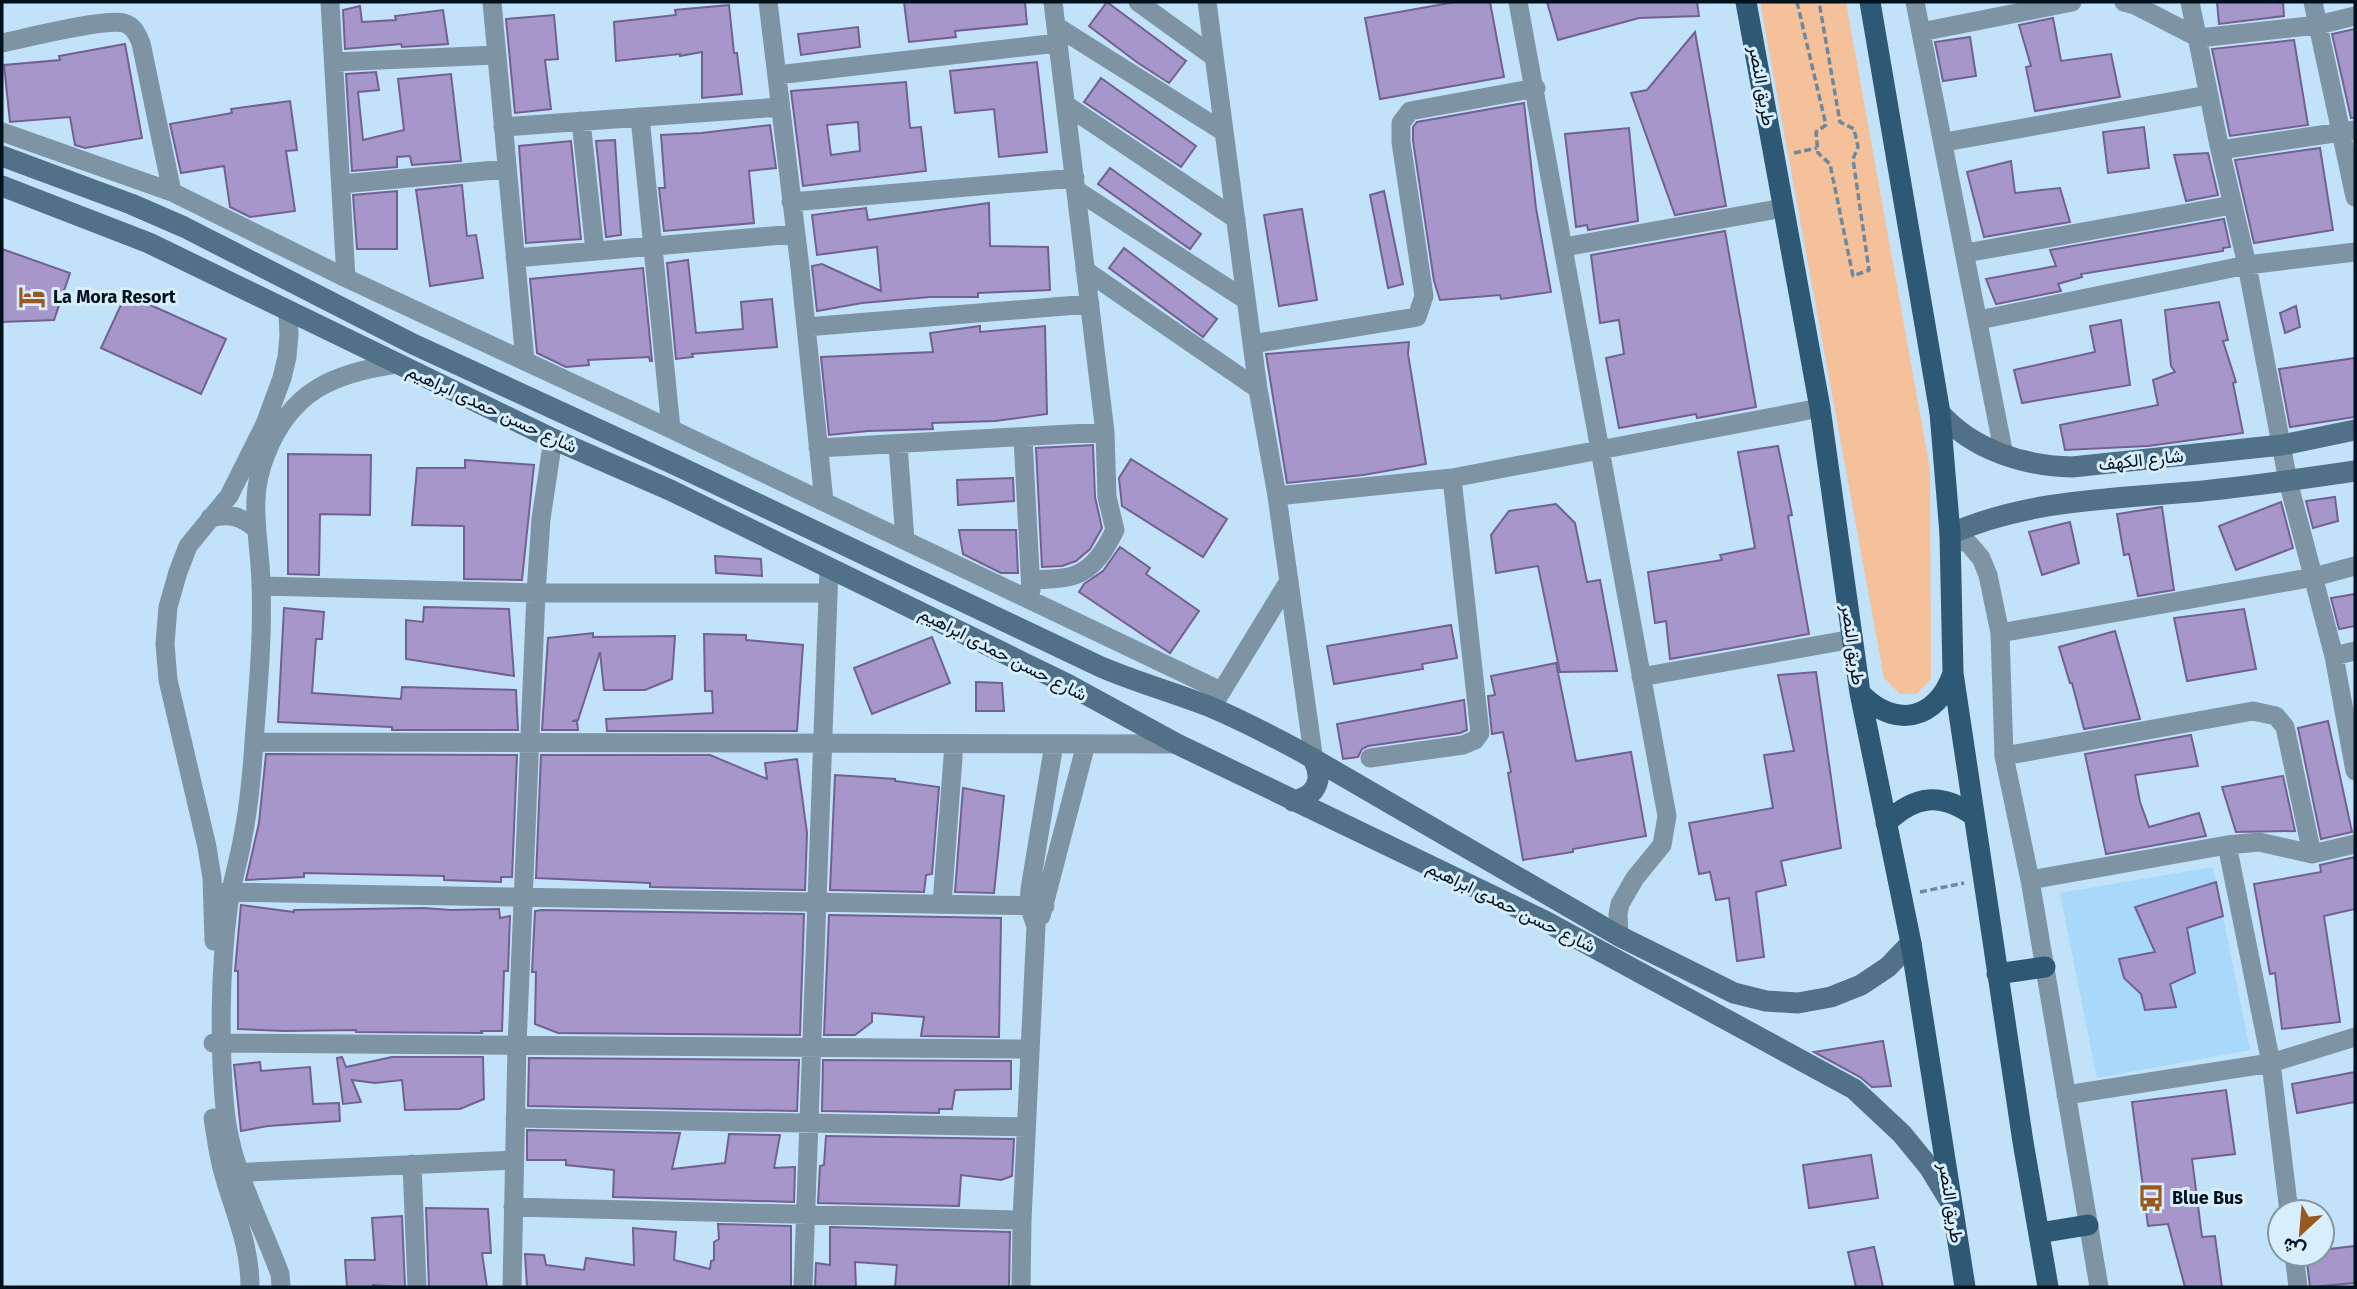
<svg xmlns="http://www.w3.org/2000/svg" width="2357" height="1289" font-family="'Fira Sans',Vazirmatn,sans-serif">
  <style>
    .built { fill: #a8d8fa }
    .green { fill: #f4c19a }
    .building { fill: #a796ca; stroke: #716192; stroke-width: 2; fill-rule: evenodd }
    .lines { fill: none; stroke-linecap: round; stroke-linejoin: round }
    .path { stroke: #6f889b; stroke-width: 3.5; stroke-dasharray: 7 3.5; stroke-linecap: butt }
    .street { stroke: #7e94a4; stroke-width: 19 }
    .secondary { stroke: #507187; stroke-width: 21 }
    .primary { stroke: #2e5873; stroke-width: 21 }
    .labels { text-anchor: middle; dominant-baseline: central; stroke-width: 6; stroke-linejoin: round; paint-order: stroke }
    .street-label { font-size: 18px; fill: #00111e; stroke: #d9eefd }
    .poi-label { font-size: 18px; font-weight: bold; fill: #00111e; stroke: #d9eefd; text-anchor: start }
  </style>
  <rect width="100%" height="100%" fill="#c2e2f9"/>
  <path class="built" d="M2213 867 2250 1050 2097 1078 2060 893Z"/>
  <path class="green" d="M1760 2H1846L1930 469 1931 679 1917 694H1900L1884 678Z"/>
  <path class="building" d="M904 2H1025L1027 24 955 31 956 37 909 42Z
    M1107 2 1186 61 1169 83 1138 63 1089 26Z
    M1455 2H1490L1504 77 1380 99 1365 18Z
    M1547 2H1697L1699 16 1639 18 1558 40Z
    M2217 2H2283L2284 16 2219 24Z
    M729 5 734 53H737L742 94 702 98V52L680 56V54L616 61 614 22 676 15 675 10Z
    M360 6 362 22 396 20 395 16 443 10 448 44 402 47 401 44 345 49 343 10Z
    M554 15 558 59 545 60 551 109 515 113 506 19Z
    M2053 18 2061 61 2111 54 2120 97 2035 111 2026 67 2031 66 2019 25Z
    M858 27 860 47 801 55 798 34Z
    M2355 29V118H2351L2332 34Z
    M1695 32 1726 206 1675 215 1631 93 1647 90Z
    M1970 37 1976 76 1943 81 1935 42Z
    M2294 40 2308 125 2230 136 2212 49Z
    M125 44 142 138 85 148 75 145 70 117 10 122 4 65 60 60 59 56Z
    M1037 62 1047 152 999 157 994 109 955 113 950 71Z
    M376 72 379 90 358 92 363 140 404 130 398 79 451 74 461 161 412 165 410 156 397 157V167L352 171 346 74Z
    M1101 78 1196 146 1181 167 1084 102Z
    M906 82 910 128 921 127 926 171 803 186 791 91ZM858 122 860 151 831 155 827 125Z
    M290 101 297 150 286 151 295 211 250 217 230 207 224 166 181 173 170 124 232 113 231 109Z
    M1524 103 1536 208 1551 292 1501 299 1500 295 1440 300 1434 281 1413 141V127L1417 122Z
    M770 125 776 168 749 171 754 223 664 231 659 188H665L661 135 701 133Z
    M2144 127 2149 168 2108 173 2103 132Z
    M1629 128 1638 221 1588 230 1587 225 1576 227 1565 134Z
    M615 140 621 235 606 237 596 141Z
    M571 141 581 239 526 243 519 146Z
    M2320 148 2333 230 2254 243 2235 160Z
    M2208 153 2218 195 2186 201 2174 155Z
    M2011 161 2015 193 2060 188 2070 222 1984 237 1967 172Z
    M1110 168 1201 234 1190 249 1098 184Z
    M462 185 467 236 476 235 483 278 430 286 416 190Z
    M397 191V249H357L353 195Z
    M1384 191 1403 284 1388 288 1370 195Z
    M989 203 990 246 1048 247 1050 290 978 293V297H930L862 303 817 311 812 266 822 264 881 291 877 247 817 255 812 215 866 208 868 220Z
    M1302 209 1317 300 1279 306 1264 215Z
    M2224 219 2230 247 2223 248V251L2081 274 2082 277 2058 284 2061 291 1996 304 1986 279 2056 266 2050 250Z
    M1725 231 1756 407 1697 418 1696 414 1619 428 1606 358 1624 354 1619 320 1600 323 1591 255Z
    M1124 248 1217 319 1203 337 1109 268Z
    M2 249 70 273 54 320 2 322Z
    M688 260 696 333 743 329 741 302 772 299 777 347 692 354 693 357 676 359 667 263Z
    M643 268 652 361H650L649 357 588 360 589 365 566 367 537 353 530 279Z
    M126 294 226 339 201 394 101 348Z
    M2219 302 2228 340 2223 341 2236 382 2233 383 2243 433 2148 446 2065 450 2060 425 2158 405 2153 380 2175 372 2171 366 2165 310Z
    M2296 306 2300 327 2285 333 2280 313Z
    M2121 320 2130 385 2022 403 2014 370 2095 352 2090 326Z
    M980 326V332L1045 326 1047 414 995 421 932 423 933 429 868 431 829 435 821 357 933 352 930 333Z
    M1409 342 1408 354 1426 464 1363 475 1287 483 1266 354Z
    M2355 358V417L2290 427 2279 369Z
    M1093 445 1095 497 1102 528 1090 549 1076 561 1062 566 1042 567 1036 448Z
    M1778 446 1792 515 1788 516 1809 634 1670 659 1666 621 1655 623 1648 572 1722 560 1720 555 1755 548 1738 452Z
    M288 454 371 455 370 515 320 514 319 575 288 574Z
    M1131 459 1227 519 1203 557 1122 506 1119 478Z
    M465 460 534 465 522 580 464 579V526L412 525 417 468H465Z
    M1013 478 1014 501 958 505 957 480Z
    M2335 497 2338 521 2313 528 2306 501Z
    M2281 502 2293 548 2236 570 2219 526Z
    M1556 504 1575 523 1587 582 1600 580 1617 671 1560 672 1538 566 1496 573 1491 535 1509 511Z
    M2162 507 2174 590 2138 596 2129 554 2124 555 2117 514Z
    M2070 522 2079 563 2042 575 2029 532Z
    M959 530H1016L1018 573H1001L963 554Z
    M1120 547 1150 568 1146 574 1199 611 1170 653 1079 592 1084 584 1103 571Z
    M715 556 761 559 762 576 716 573Z
    M2355 594V626L2339 629 2331 598Z
    M424 607 509 609 514 676 406 659V620L423 622Z
    M284 608 324 612 322 639H316L312 693 401 699 402 687 516 690 518 730H392V727L278 722Z
    M2244 609 2256 669 2187 681 2174 618Z
    M1451 625 1457 658 1422 664 1423 669 1334 684 1327 646Z
    M2115 631 2140 719 2084 729 2072 683H2070L2059 647Z
    M593 633V637L675 636 672 679 645 690H604L600 652 578 720 572 721H577L578 730H542L548 638Z
    M704 634 746 635V640L803 645 797 731H607L606 719 713 713 712 691H705Z
    M932 637 950 683 872 714 854 668Z
    M1556 663 1576 761 1631 752 1646 836 1573 849V852L1523 860 1508 773 1511 772 1503 732 1492 734 1488 696 1495 695 1491 676Z
    M1816 672 1841 848 1781 861 1786 885 1756 892 1764 957 1737 961 1729 898 1716 900 1710 872 1699 874 1689 823 1773 808 1764 755 1794 751 1778 675Z
    M976 682 1002 683 1004 711H976Z
    M1464 700 1467 730 1460 733 1368 746 1362 749 1358 757 1343 759 1337 724Z
    M2328 721 2352 832 2321 839 2298 728Z
    M2191 735 2198 766 2135 775 2140 802 2149 827 2199 813 2206 836 2106 854 2085 754Z
    M266 754 517 755 512 877H501V882L444 880V876L304 873V877L246 880 259 823Z
    M541 755H710L767 779 765 763 797 759 807 833 805 890 650 887V883L536 878Z
    M835 775 895 779V781L939 787 932 874 926 875 924 892 830 890Z
    M2283 776 2295 831 2236 832 2222 787Z
    M963 788 1004 796 994 893 955 892Z
    M2355 857V909L2324 916 2340 1022 2282 1029 2275 973 2270 974 2254 884 2321 872 2320 865Z
    M2216 882 2223 916 2187 928 2195 973 2170 984 2176 1007 2145 1010 2141 994 2124 978 2119 959 2155 952 2135 907Z
    M241 905 294 912V910L424 908 451 910 499 909 500 918 510 916 508 971H504L502 1031H481L482 1033 356 1032V1030L284 1031 238 1029V971H235Z
    M542 910 804 914 800 1035 558 1033 535 1024 536 972H532L535 911Z
    M829 915 1001 918 999 1037 921 1036 924 1017 872 1013V1022L855 1035H824Z
    M1883 1041 1891 1086 1872 1087 1860 1077 1814 1052Z
    M342 1057 346 1067 392 1057H483L484 1099 460 1109 405 1110 402 1080 375 1083 352 1080 361 1102 343 1104 337 1058Z
    M529 1058 799 1060 797 1111 528 1106Z
    M823 1060 1011 1061V1089L955 1090 952 1109H939V1113L822 1111Z
    M260 1062 261 1071 310 1067 313 1104 339 1103 340 1121 268 1126 241 1131 234 1065Z
    M2355 1072V1102L2297 1113 2292 1084Z
    M2226 1090 2235 1154 2192 1159 2202 1237 2215 1236 2222 1287H2185L2168 1224 2148 1226 2132 1102Z
    M527 1130 680 1133 672 1169 725 1163 729 1134 780 1135 774 1168 795 1167 794 1202 613 1197 614 1170 566 1165V1160H527Z
    M826 1136 1014 1139 1012 1176 1001 1180 961 1175 959 1206 818 1203 820 1166 824 1165Z
    M1871 1155 1878 1198 1809 1208 1803 1165Z
    M426 1208 488 1209 491 1253H482L487 1287H429Z
    M402 1216 405 1287 373 1285V1287H347L345 1260H375L372 1218Z
    M718 1224 791 1226V1287H527L525 1254 544 1255 546 1265 584 1270 586 1258 634 1265 633 1228 676 1232 674 1260 710 1269 711 1261 714 1260V1242L719 1239Z
    M830 1227 1010 1232 1009 1287H895L897 1265 855 1262 856 1287H815L816 1263 830 1265Z
    M2355 1246V1283L2310 1287 2306 1254H2322V1250Z
    M1874 1247 1883 1287H1856L1848 1252Z"/>
  <g class="lines">
    <path class="path" d="M1797 2 1826 125 1816 132 1818 153 1830 164 1853 276 1869 270 1853 159 1858 147 1854 129 1840 122 1819 2
      M1794 153 1817 148
      M1920 892 1964 883"/>
    <path class="street" d="M330 2 346 278
      M492 2 525 361
      M768 2 800 268 824 501
      M1138 2 1214 57
      M1207 2 1258 389 1277 496 1314 761
      M1518 2 1667 816 1662 845 1635 878 1620 904 1618 914 1619 936
      M1915 2 2004 455
      M2124 2 2135 5 2199 38 2318 25 2355 16
      M2190 2 2220 150 2247 265 2288 481 2334 656 2355 771
      M2313 2 2355 197
      M1056 26 1224 132
      M1921 32 2072 2
      M2 43C26 38 104 18 124 23 134 26 137 34 141 43L172 192
      M334 62 497 55
      M777 75 1058 43
      M1066 105 1236 219
      M640 117 671 429
      M581 121 595 251
      M503 127 780 107
      M2 132 172 192 346 278 671 429 1221 691
      M1945 142 2208 95
      M2220 150 2355 130
      M341 184 507 169
      M1076 190 1246 300
      M791 202 1075 178
      M1564 247 1784 208
      M1966 253 2232 205
      M515 258 795 234
      M1085 270 1258 389
      M1979 320 2247 265 2355 252
      M806 327 1090 304
      M1252 344 1417 317 1424 296 1401 142V123L1410 111 1536 88
      M1023 438 1031 591
      M898 445 905 540
      M818 448 1105 432
      M1277 496 1452 478 1820 408
      M210 518C229 513 241 516 255 528
      M1950 536 1969 544 1981 558 1988 575 2000 633 2004 756 2030 880 2099 1287
      M1031 580C1044 579 1062 580 1075 575 1095 568 1106 548 1115 530L1107 497 1105 432 1053 2
      M261 586 536 593H828
      M2000 633 2314 577 2355 566
      M2334 656 2355 651
      M1641 677 1853 639
      M1215 702 1289 581
      M254 742 1177 744
      M2004 756 2253 711 2276 716 2285 727 2312 854
      M1370 758 1463 745 1475 740 1480 733 1452 478
      M2227 845 2271 1063 2355 1037
      M2030 880 2227 845 2259 842 2312 854 2355 844
      M220 892 1045 906
      M942 904 954 744
      M1041 916 1086 744
      M214 941 212 878 207 847 168 680 165 644 168 607 178 572 188 546 229 496 265 424 282 378 287 357 289 335 288 313
      M213 1043 1030 1049
      M2066 1095 2271 1063 2289 1212
      M213 1118C216 1136 218 1154 223 1172 234 1212 250 1244 250 1287
      M515 1118 1026 1127
      M412 1164 417 1287
      M228 1173 514 1160
      M513 1207 1022 1220
      M2294 1254 2298 1287
      M281 1287 280 1274C260 1220 230 1167 225 1109 219 1046 220 971 228 909 231 884 239 861 243 836 249 806 252 773 254 742 258 690 263 636 261 584 260 536 247 500 266 454 291 391 333 373 397 364
      M512 1287 517 1045 536 593 541 519 553 439
      M803 1287 829 568
      M1021 1287 1022 1220 1036 926 1029 906 1030 889 1054 744"/>
    <path class="secondary" d="M2 156 131 204 184 227 413 344 680 467 1101 667C1136 682 1172 692 1208 706 1240 719 1270 735 1300 751L1619 936 1734 993 1766 1001 1798 1003 1831 997 1861 985 1888 967 1911 943
      M2 186 149 243 553 439 670 490 1067 684 1177 744 1545 921 1854 1089 1902 1134 1929 1167 1951 1203
      M1940 413C1973 450 2024 466 2072 467L2282 445 2355 430
      M1950 534C2026 500 2110 499 2191 492 2246 487 2301 479 2355 471
      M1293 801C1315 797 1324 781 1314 761"/>
    <path class="primary" d="M1746 2 1820 408 1860 693 1911 943 1965 1287
      M1870 2 1940 413 1950 534 1953 673 2023 1142 2048 1287
      M1860 693C1894 729 1937 721 1953 673
      M1886 823C1915 795 1941 792 1974 816
      M1997 974 2045 967
      M2039 1233 2088 1225"/>
  </g>
  <defs>
    <symbol id="hotel-bare" viewBox="-9 -9 18 18"><path d="M-6-4.5h1.5V1H6V5H4.5V3h-9V5H-6ZM-4 0a1.8 1.8 0 1 1 3.6 0ZM.5 0V-2.5h3Q6-2.5 6 0Z" fill="#97591f" stroke="#d9eefd" stroke-width="2.5" paint-order="stroke"/></symbol>
    <symbol id="bus-bare" viewBox="-9 -9 18 18"><path d="M-5-6H5V4H4V6H2V4H-2V6H-4V4H-5ZM-3.5-4V0h7V-4ZM-3.5 1.2v1.5H-2V1.2ZM2 1.2v1.5H3.5V1.2Z" fill="#97591f" stroke="#d9eefd" stroke-width="2.5" paint-order="stroke"/></symbol>
  </defs>
  <g fill-rule="evenodd">
    <use href="#hotel-bare" x="13" y="278" width="38" height="38"/>
    <use href="#bus-bare" x="2132" y="1179" width="38" height="38"/>
  </g>
  <g class="labels">
    <g class="street-label">
      <text transform="translate(1762 86) rotate(80)">طريق النصر</text>
      <text transform="translate(492 409) rotate(25)">شارع حسن حمدى ابراهيم</text>
      <text transform="translate(2141 460) rotate(-6)">شارع الكهف</text>
      <text transform="translate(1853 645) rotate(82)">طريق النصر</text>
      <text transform="translate(1003 654) rotate(27)">شارع حسن حمدى ابراهيم</text>
      <text transform="translate(1511 907) rotate(26)">شارع حسن حمدى ابراهيم</text>
      <text transform="translate(1951 1203) rotate(81)">طريق النصر</text>
    </g>
    <g class="poi-label">
      <text x="53" y="297">La Mora Resort</text>
      <text x="2172" y="1198">Blue Bus</text>
    </g>
  </g>
  <rect width="2357" height="1289" fill="none" stroke="#00111e" stroke-width="7"/>
  <g transform="translate(2301 1233) rotate(206)"><circle r="33" fill="#d9eefd" stroke="#8296a4" stroke-width="2"/>
  <path d="M0-5L12 26L0 18L-12 26Z" fill="#97591f"/>
  <text y="-10" font-size="19" font-weight="bold" text-anchor="middle" fill="#00111e">ش</text>
  </g>
</svg>
